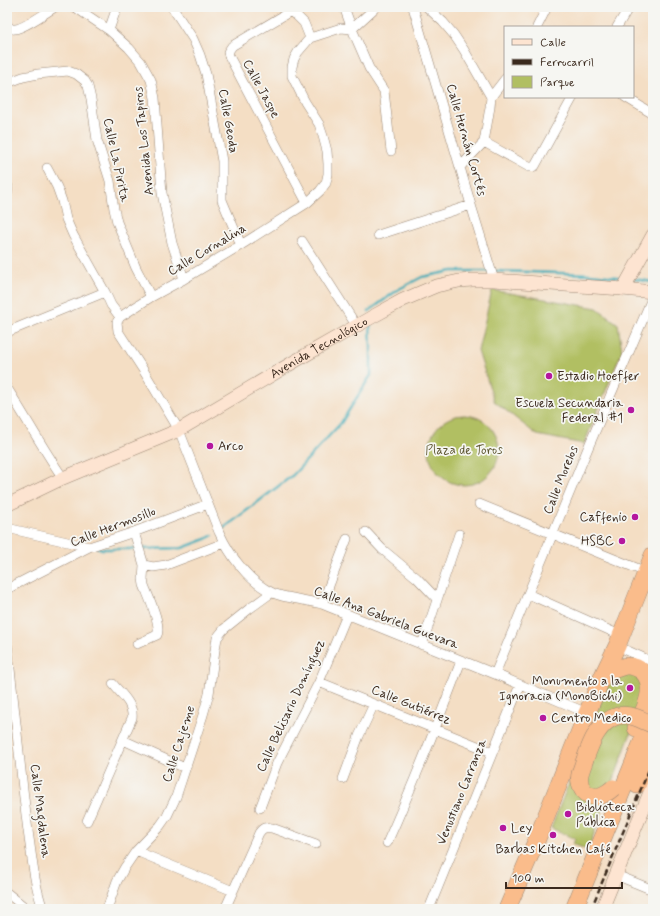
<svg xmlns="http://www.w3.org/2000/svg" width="660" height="916" font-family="Mynerve,sans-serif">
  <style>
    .green { fill: #b1bf62; stroke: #767440 }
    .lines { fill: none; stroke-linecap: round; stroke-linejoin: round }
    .stream { stroke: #3cacb8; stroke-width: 2.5 }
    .street-casing { stroke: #988471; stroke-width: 10 }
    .secondary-casing { stroke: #988471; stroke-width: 14 }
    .highway-casing { stroke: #988471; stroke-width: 18 }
    .street { stroke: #fff; stroke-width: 9 }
    .secondary { stroke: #fde4d1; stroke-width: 13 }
    .highway { stroke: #fabc8b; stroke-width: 17 }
    .rail { stroke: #3b2a1e; stroke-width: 2.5; stroke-dasharray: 6 3; stroke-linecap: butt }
    .highway-bridge-casing { stroke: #988471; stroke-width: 18; stroke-linecap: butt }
    .highway-bridge { stroke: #fabc8b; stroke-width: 17 }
    .poi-dot { fill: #b5179e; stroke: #f6f6f2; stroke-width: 1.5 }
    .labels { text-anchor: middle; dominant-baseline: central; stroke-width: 3.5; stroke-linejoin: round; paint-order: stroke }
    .street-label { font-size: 13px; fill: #3b2a1e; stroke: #f6f6f2 }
    .poi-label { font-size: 13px; fill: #3b2a1e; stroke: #f6f6f2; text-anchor: start }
    .park-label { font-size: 13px; fill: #5e5732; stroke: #f6f6f2 }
  </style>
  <rect width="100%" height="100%" fill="#f6f6f2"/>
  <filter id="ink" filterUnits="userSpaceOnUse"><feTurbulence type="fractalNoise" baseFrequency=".025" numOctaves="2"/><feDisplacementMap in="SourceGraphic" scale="8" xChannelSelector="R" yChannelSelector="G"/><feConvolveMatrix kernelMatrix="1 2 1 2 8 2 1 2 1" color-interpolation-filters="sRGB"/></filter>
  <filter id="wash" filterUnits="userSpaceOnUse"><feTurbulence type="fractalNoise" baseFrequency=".012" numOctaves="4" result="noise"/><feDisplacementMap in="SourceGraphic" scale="16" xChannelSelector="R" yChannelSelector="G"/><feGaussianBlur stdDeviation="0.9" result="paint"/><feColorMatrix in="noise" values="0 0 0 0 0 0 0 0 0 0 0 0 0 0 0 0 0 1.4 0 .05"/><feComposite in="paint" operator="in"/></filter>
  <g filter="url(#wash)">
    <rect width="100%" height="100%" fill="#f4dec4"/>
    <path class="green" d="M492 290 597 308 618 324 622 351 584 444 537 435 494 401 478 351Z
      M429 450a35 35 0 1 1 70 0a35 35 0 1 1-70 0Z
      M629 669 647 689 588 850 573 844 575 839 551 828 611 677Z"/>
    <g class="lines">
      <path class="stream" d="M494 271 591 274 625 278
        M634 279 653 282
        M369 311 399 289 422 277 452 271H489
        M224 528 293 475 341 423 371 375V348L370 324
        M97 547 102 549H137
        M142 549 182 548 206 539 213 535"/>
    </g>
  </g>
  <g filter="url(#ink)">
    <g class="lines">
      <defs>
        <path id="street" d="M75 7 109 30 129 48 141 62 151 80 155 98 162 193 172 243 184 279
          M172 7 193 39 200 55 206 74 222 161V200L241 245
          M282 7 297 16 304 23 310 38
          M344 7 352 29 369 68 384 91 391 151
          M413 7 471 205 494 280
          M427 7 443 22 454 35 464 50 491 97 490 107 484 142 460 167
          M291 11 232 46 228 52 229 56 307 203
          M7 25C9 27 11 30 15 29 23 29 47 12 55 7
          M537 27 547 7
          M617 27 629 7
          M352 29 376 7
          M109 30 117 7
          M7 83 23 77 38 74 68 71 76 74 85 81 88 86 91 99 97 140 110 181 114 209 117 222 136 268 151 297
          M491 97 505 79
          M625 97 653 114
          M484 142 529 167H532L535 166 573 97
          M47 168 57 187 62 201 66 219 73 235 105 292 111 305 120 317 117 322 118 331 142 368 179 430 219 532C229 554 248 581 271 592 274 594 279 595 282 596 296 599 309 601 322 604L495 674 587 713
          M7 184 8 187 7 195
          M378 235 471 205
          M302 241 356 325
          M120 317 151 297 184 279 241 245 307 203 320 191 326 183 328 174V164L327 151 323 136 319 124 305 102 292 76V67L294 59 298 52 310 38 341 28 352 29
          M7 332 105 292
          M7 388C26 418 43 449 63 478
          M479 504 646 572
          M7 528 89 547
          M134 532 144 565 143 579 144 585C148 596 162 625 157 635L137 644
          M366 532 382 549 417 578 437 599
          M144 565 153 567 166 565 224 543
          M7 589 89 547 134 532 208 504
          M528 594 620 635
          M322 604 347 539
          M7 644C15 707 20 769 28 831 32 857 34 884 43 909
          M422 645 459 534
          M617 646 653 662
          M495 674 588 448 653 296
          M319 682 492 752
          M123 740 185 768
          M343 779 359 736 374 704
          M260 808 277 763 319 682 347 615
          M87 821 132 718C134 704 121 694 113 684
          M387 843C414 783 438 722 461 661
          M136 851 233 891
          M616 875 653 890
          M7 893 27 909
          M107 909 117 881 125 867 136 851 160 826 167 816 176 797 203 715 209 694 215 650 217 638 220 634 224 629 249 609 271 593
          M225 909 259 833C263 827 266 827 272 828L316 844
          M429 909 520 685"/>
        <g id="secondary">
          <path d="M623 289 653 235"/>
          <path id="s1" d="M7 505 63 478 179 430 297 360 372 317 403 300 436 286 459 281 472 280H494L623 289 653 292"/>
          <path d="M602 909 653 785"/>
        </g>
        <path id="highway" d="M604 673C608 672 612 671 616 669 620 668 623 666 627 666 634 666 640 669 644 673 657 689 643 712 636 728
          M637 785C641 774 645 764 653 755
          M507 909 537 839 587 713 604 673 617 646 653 555
          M574 909C600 844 627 780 653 715"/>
      </defs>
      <use href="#street" class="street-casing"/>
      <use href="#secondary" class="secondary-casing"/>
      <use href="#highway" class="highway-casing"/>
      <use href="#street" class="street"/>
      <use href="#secondary" class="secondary"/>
      <use href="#highway" class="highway"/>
      <path class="rail" d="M591 909 653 760"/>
      <defs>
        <path id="highway-bridge" d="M613 788C604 796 593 801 584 791 582 788 580 785 580 782 578 776 582 768 584 762 590 745 598 721 618 716 630 713 642 720 653 725"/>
      </defs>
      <use href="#highway-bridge" class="highway-bridge-casing"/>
      <use href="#highway-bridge" class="highway-bridge"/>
    </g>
  </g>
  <g class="poi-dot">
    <circle cx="549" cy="376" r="4"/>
    <circle cx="631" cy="410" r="4"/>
    <circle cx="210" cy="446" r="4"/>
    <circle cx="635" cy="517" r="4"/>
    <circle cx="622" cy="541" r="4"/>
    <circle cx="630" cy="688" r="4"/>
    <circle cx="543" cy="718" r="4"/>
    <circle cx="568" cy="814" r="4"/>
    <circle cx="503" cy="828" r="4"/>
    <circle cx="553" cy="835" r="4"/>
  </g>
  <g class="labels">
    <g class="street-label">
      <text transform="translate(261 89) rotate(62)">Calle Jaspe</text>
      <text transform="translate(228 121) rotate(80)">Calle Geoda</text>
      <text transform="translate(466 140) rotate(74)">Calle Hernán Cortés</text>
      <text transform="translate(144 141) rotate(-96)">Avenida Los Tapiros</text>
      <text transform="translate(116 160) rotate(78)">Calle La Pirita</text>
      <text transform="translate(207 250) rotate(-31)">Calle Cornalina</text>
      <text stroke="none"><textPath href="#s1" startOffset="350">Avenida Tecnológico</textPath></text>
      <text transform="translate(561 480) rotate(-68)">Calle Morelos</text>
      <text transform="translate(113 527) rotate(-21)">Calle Hermosillo</text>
      <text transform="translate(386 618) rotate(21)">Calle Ana Gabriela Guevara</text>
      <text transform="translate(411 705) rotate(22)">Calle Gutiérrez</text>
      <text transform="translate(291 706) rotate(-65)">Calle Belisario Domínguez</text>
      <text transform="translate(179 744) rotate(-72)">Calle Cajeme</text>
      <text transform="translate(462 792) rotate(-68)">Venustiano Carranza</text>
      <text transform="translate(40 811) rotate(83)">Calle Magdalena</text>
    </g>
    <g class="poi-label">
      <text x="557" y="376">Estadio Hoeffer</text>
      <text x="623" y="403" text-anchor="end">Escuela Secundaria<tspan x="623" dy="15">Federal #1</tspan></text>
      <text x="218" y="446">Arco</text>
      <text x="627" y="517" text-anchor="end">Caffenio</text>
      <text x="614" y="541" text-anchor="end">HSBC</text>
      <text x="622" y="681" text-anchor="end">Monumento a la<tspan x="622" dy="15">Ignoracia (MonoBichi)</tspan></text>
      <text x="551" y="718">Centro Medico</text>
      <text x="576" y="807">Biblioteca<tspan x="576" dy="15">Pública</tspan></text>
      <text x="511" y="828">Ley</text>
      <text x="553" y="849" text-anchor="middle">Barbas Kitchen Café</text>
    </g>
    <g class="park-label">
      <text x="464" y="450">Plaza de Toros</text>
    </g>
  </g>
  <rect width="660" height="916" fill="none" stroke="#f6f6f2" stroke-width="24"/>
  <rect x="504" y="26" width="130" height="72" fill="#f6f6f2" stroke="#aba49d"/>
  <rect x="512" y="39" width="20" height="6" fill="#fde4d1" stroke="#aba49d"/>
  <text x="540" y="46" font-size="12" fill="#3b2a1e">Calle</text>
  <rect x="512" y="59" width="20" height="6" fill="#3b2a1e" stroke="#aba49d"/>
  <text x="540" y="66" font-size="12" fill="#3b2a1e">Ferrocarril</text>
  <rect x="512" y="76" width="20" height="12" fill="#b1bf62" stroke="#aba49d"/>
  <text x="540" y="86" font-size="12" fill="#3b2a1e">Parque</text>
  <path d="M506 882v6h116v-6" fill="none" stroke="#3b2a1e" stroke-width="2"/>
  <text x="512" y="882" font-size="12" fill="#3b2a1e" stroke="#f6f6f2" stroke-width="3" paint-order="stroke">100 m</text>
</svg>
